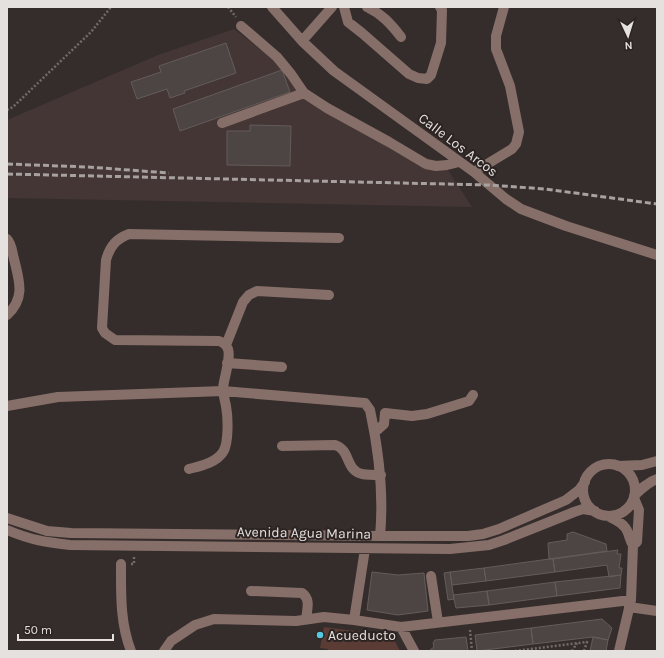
<svg xmlns="http://www.w3.org/2000/svg" width="664" height="658" font-family="Karla,sans-serif">
  <style>
    .built { fill: #443634 }
    .green { fill: #5a3c35 }
    .building { fill: #4d4543; stroke: #645c5a }
    .lines { fill: none; stroke-linecap: round; stroke-linejoin: round }
    .path { stroke: #726b6a; stroke-width: 2.5; stroke-dasharray: 2 2; stroke-linecap: butt }
    .minor { stroke: #876f69; stroke-width: 10 }
    .rail { stroke: #a7a1a0; stroke-width: 3; stroke-dasharray: 6 3; stroke-linecap: butt }
    .poi-dot { fill: #56c9e1; stroke: #2b2422; stroke-width: 1.5 }
    .labels { text-anchor: middle; dominant-baseline: central; stroke-width: 4; stroke-linejoin: round; paint-order: stroke }
    .street-label { font-size: 14px; fill: #e5e1df; stroke: #2b2422 }
    .poi-label { font-size: 14px; fill: #e5e1df; stroke: #2b2422; text-anchor: start }
  </style>
  <rect width="100%" height="100%" fill="#352d2c"/>
  <path class="built" d="M234 29 279 64 298 93 448 170 472 207 7 198V120L158 55Z"/>
  <path class="green" d="M324 627 392 636 400 651H328V649L320 648Z"/>
  <path class="building" d="M226 43 236 73 184 91 185 93 170 98 167 89 137 99 131 82 161 72 159 66Z
    M282 70 290 92 180 131 173 109Z
    M250 125 291 126 290 166 227 165V131H250Z
    M573 532 606 544 607 551 549 559 548 543 567 540V534Z
    M618 550 617 554H621L619 568H622L621 575 609 577 607 565 555 572 553 559Z
    M549 559H553L555 572 486 581 484 568Z
    M484 568 486 581 452 585 450 572Z
    M372 572 398 575 424 573 428 611 398 615 367 610Z
    M450 572 454 599 448 600 444 573Z
    M621 575 620 588 557 596 555 582Z
    M555 582 557 596 489 605 487 591Z
    M487 591 489 605 456 608 453 595Z
    M602 619 612 628 608 640 593 637 533 644 531 628Z
    M531 628 533 644 477 651 475 635Z
    M466 637 468 651H430V650L434 647 433 643 435 640Z
    M593 637 608 640 606 651H590Z"/>
  <g class="lines">
    <path class="path" d="M228 7 236 17
      M7 110 13 107 91 32 111 7
      M131 564H134V556
      M470 630 472 651
      M515 651 587 642 584 651
      M572 651 577 643"/>
    <path class="minor" d="M272 7 302 41 334 71 474 172 506 199 521 209 566 226 657 255
      M344 7 348 22 362 33 409 74 418 78 427 79 431 75 441 43 442 10 440 7
      M367 7C382 14 391 24 401 37
      M241 26 277 57 291 74 304 93 327 108 389 142 426 164 436 166 447 165 459 162
      M302 41 332 7
      M222 123 304 93
      M474 172 512 149 516 144 519 132 510 86 496 49V36L504 7
      M7 239C12 244 12 252 14 259 19 280 26 298 7 315
      M226 345 243 302 249 295 257 291 329 295
      M227 363 282 367
      M7 406 58 397 223 391 365 403 370 410C379 452 384 494 380 536
      M375 432 384 424 385 413 412 416 427 414 469 401 473 395
      M282 446 335 445C351 450 345 470 362 474 368 475 375 475 381 475
      M583 490a26 26 0 1 1 52 0a26 26 0 1 1-52 0Z
      M618 466 642 465 657 461
      M189 469C200 466 216 463 223 452 229 443 228 417 226 406 225 401 223 394 223 388 224 378 231 358 228 349 226 345 223 342 219 341L115 340 105 333 102 328 106 260C110 246 116 239 129 234L339 238
      M634 496C641 489 648 482 657 479
      M608 516C616 520 625 524 628 533 630 538 630 541 633 545L631 600 619 651
      M7 518 47 531 71 533 380 536H468L483 534 499 529 566 500 579 490 585 482
      M7 530C31 540 44 542 70 545L450 549 489 545 504 540 574 512 583 509 595 511
      M633 545 637 542 639 510 634 498
      M365 549 354 620 401 627 631 600
      M121 564C121 594 120 623 131 651
      M431 576 438 622
      M251 591 302 593C311 599 307 610 306 619
      M629 607 657 611
      M401 627 414 651
      M164 651 171 641 195 625 214 619 296 621 324 617 354 620"/>
    <path class="rail" d="M7 164 88 167 169 173
      M7 174 489 185 545 189 657 204"/>
  </g>
  <circle class="poi-dot" cx="320" cy="635" r="4"/>
  <g class="labels">
    <g class="street-label">
      <text transform="translate(458 145) rotate(37)">Calle Los Arcos</text>
      <text transform="translate(304 533) rotate(1)">Avenida Agua Marina</text>
    </g>
    <g class="poi-label">
      <text x="328" y="635">Acueducto</text>
    </g>
  </g>
  <rect width="664" height="658" fill="none" stroke="#e5e1df" stroke-width="16"/>
  <g transform="translate(628 36) rotate(176)" stroke="#2b2422" stroke-width="3" paint-order="stroke">
  <path d="M0-3L7 15L0 10L-7 15Z" fill="#e5e1df"/>
  <text y="-6" font-size="11" font-weight="bold" text-anchor="middle" fill="#e5e1df">N</text>
  </g>
  <path d="M18 634v6h95v-6" fill="none" stroke="#e5e1df" stroke-width="2"/>
  <text x="24" y="634" font-size="12" fill="#e5e1df" stroke="#2b2422" stroke-width="3" paint-order="stroke">50 m</text>
</svg>
